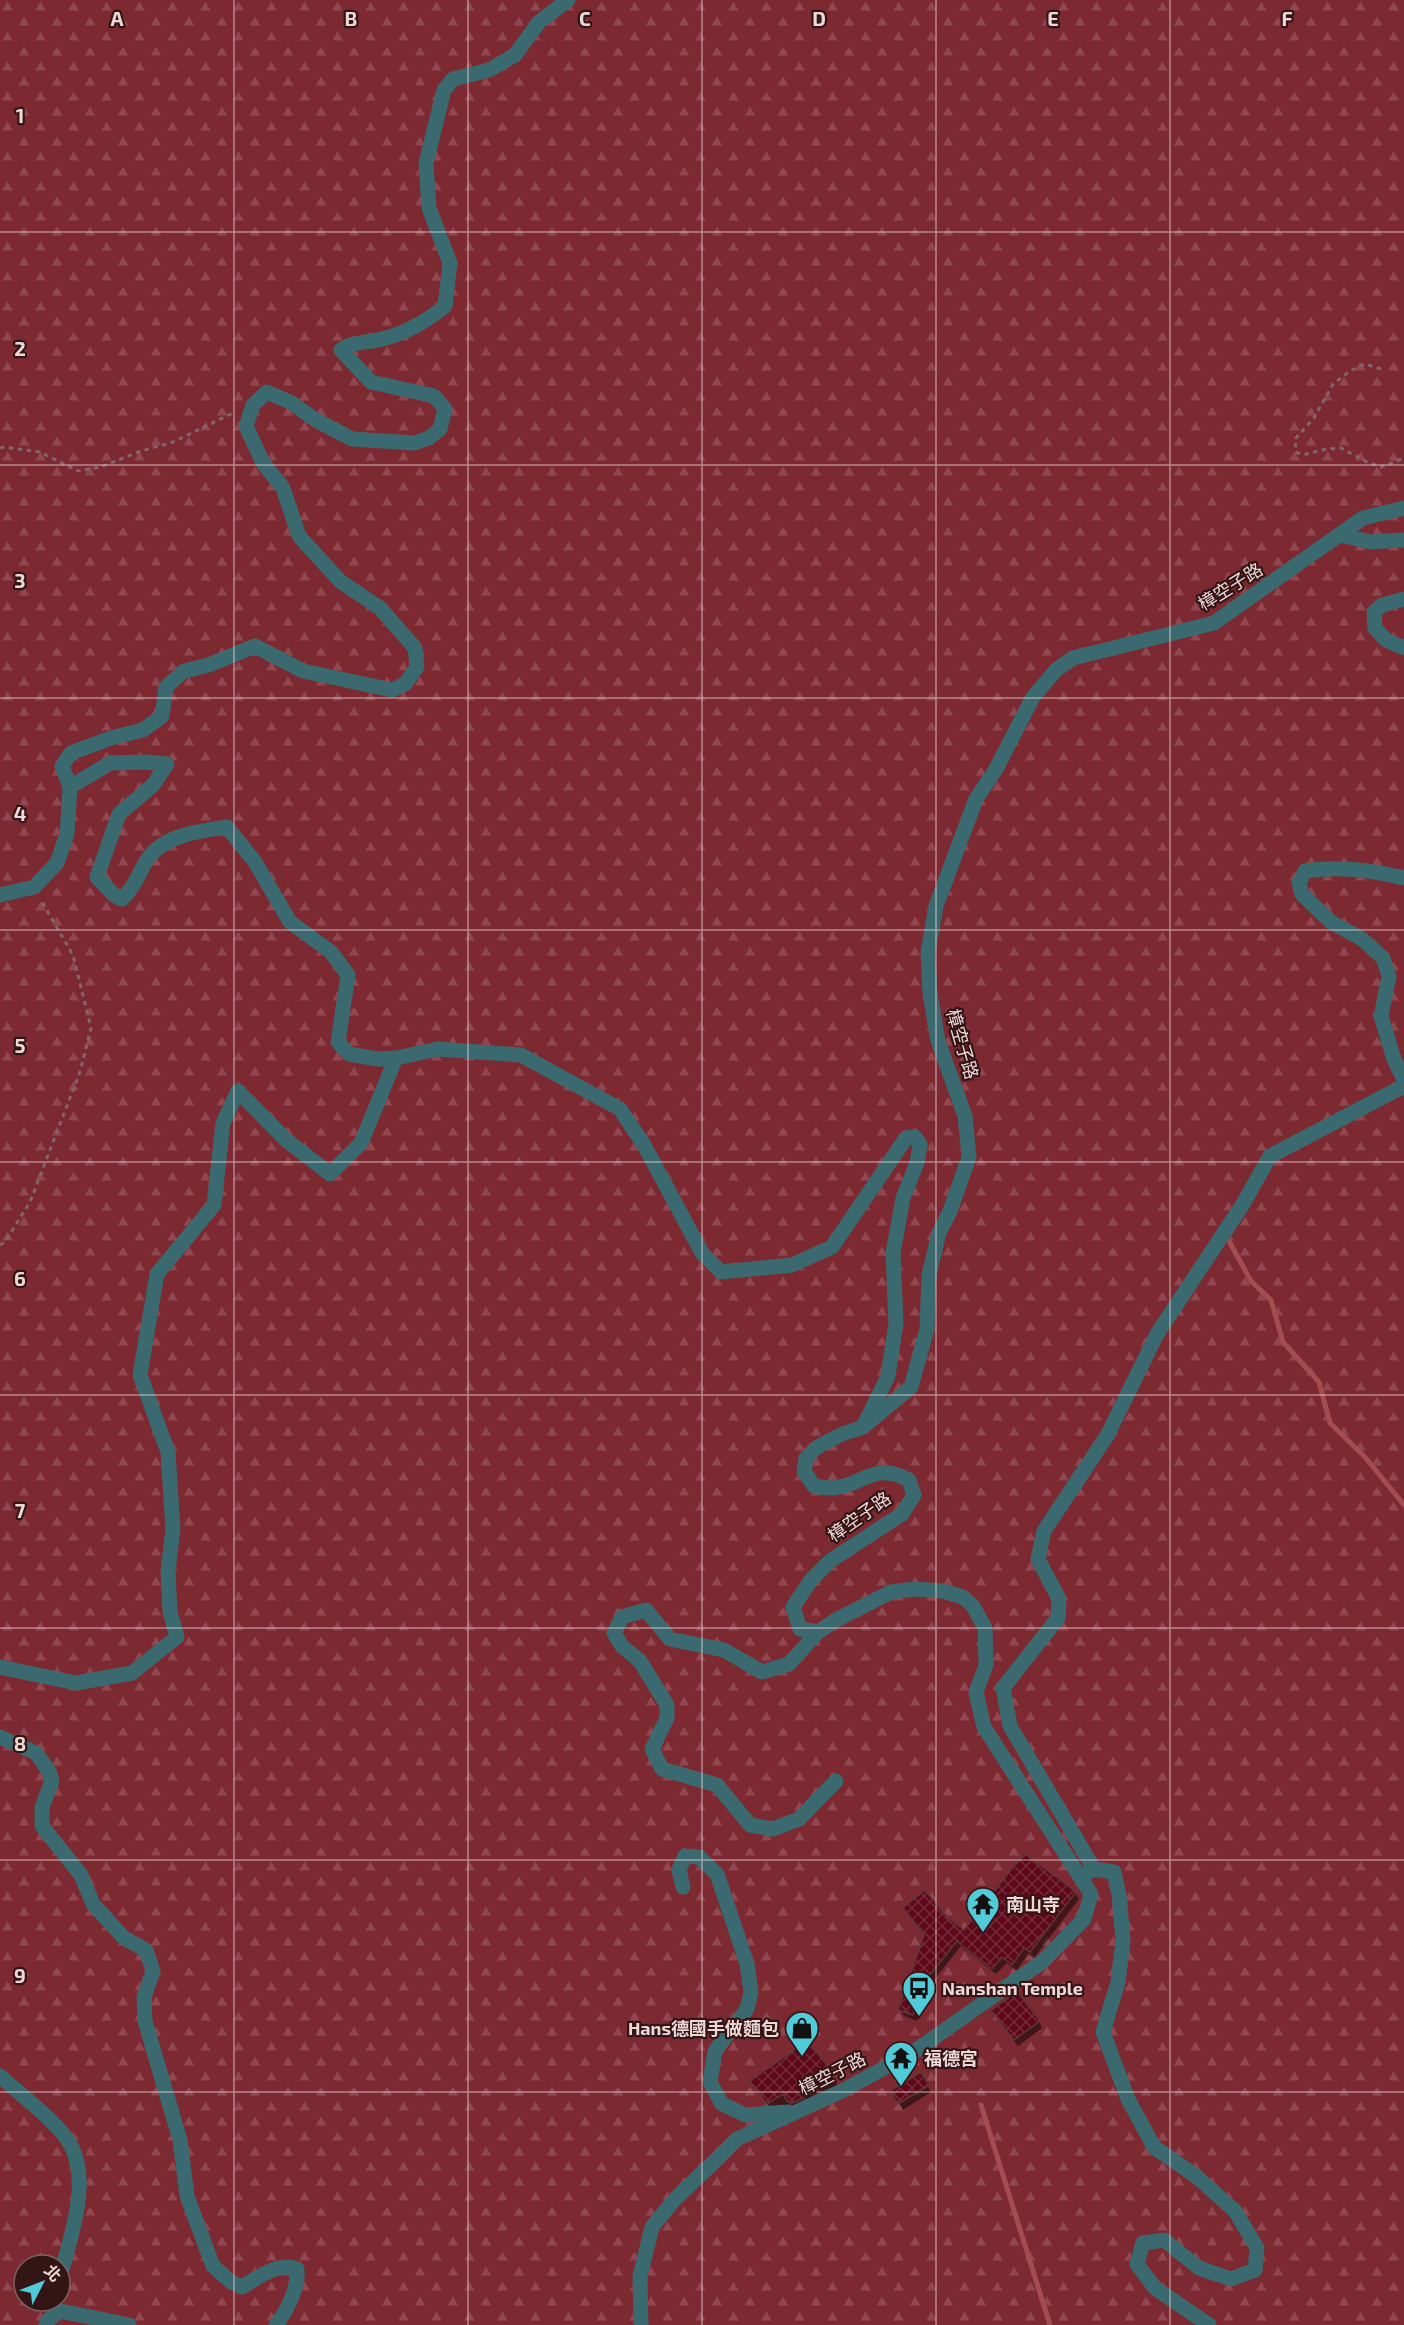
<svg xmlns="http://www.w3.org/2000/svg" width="1404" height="2325" font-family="'Exo 2','Noto Sans TC',sans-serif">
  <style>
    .forest { fill: url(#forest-firs); fill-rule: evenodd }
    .shadow { fill: #0007 }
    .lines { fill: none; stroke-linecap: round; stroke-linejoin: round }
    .stream { stroke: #a44c51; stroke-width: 5 }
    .building { fill: url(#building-cross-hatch); stroke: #5b3839; stroke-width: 1.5 }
    .path { stroke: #816767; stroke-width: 3; stroke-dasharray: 4.5 4.5; stroke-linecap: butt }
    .minor { stroke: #3a6a6f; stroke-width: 15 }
    .grid { fill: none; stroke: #edd7d7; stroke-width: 1.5; stroke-opacity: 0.55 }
    .labels { text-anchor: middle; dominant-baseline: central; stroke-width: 4.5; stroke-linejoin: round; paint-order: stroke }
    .street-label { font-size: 18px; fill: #edd7d7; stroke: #331516 }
    .poi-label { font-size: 18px; font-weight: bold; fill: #edd7d7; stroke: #331516; text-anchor: start }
    .grid-label { font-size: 20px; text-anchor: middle; font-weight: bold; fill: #edd7d7; stroke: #331516; stroke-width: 4.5; stroke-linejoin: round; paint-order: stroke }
  </style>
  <defs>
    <pattern id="forest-firs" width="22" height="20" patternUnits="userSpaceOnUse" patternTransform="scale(1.5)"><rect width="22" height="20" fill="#7d2932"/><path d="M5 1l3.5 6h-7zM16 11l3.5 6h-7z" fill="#90474f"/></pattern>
    <pattern id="building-cross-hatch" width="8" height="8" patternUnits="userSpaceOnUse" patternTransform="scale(1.5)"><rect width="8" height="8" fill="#5e0819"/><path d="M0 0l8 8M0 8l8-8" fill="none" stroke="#752b3a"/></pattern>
  </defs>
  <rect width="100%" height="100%" fill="#331516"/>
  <path class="forest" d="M0 0H1404V2325H0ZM24 2265H60V2301H24Z"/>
  <path class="shadow" d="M1075 1893 1079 1899 1034 1958 1028 1954 1016 1971 1007 1963 996 1974 961 1946 931 1984 917 2021 904 2016 900 2010 947 1920 964 1932Z
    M997 2018 1039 2021 1042 2028 1018 2046Z
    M920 2074 931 2092 903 2110 892 2091Z
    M832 2076 838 2086 796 2112 790 2104 774 2113 758 2092Z"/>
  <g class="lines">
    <path class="stream" d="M1229 1241 1251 1281 1271 1300 1283 1342 1319 1382 1330 1423 1365 1457 1404 1505
      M981 2105 1050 2325"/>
  </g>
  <path class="building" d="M1024 1853 1076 1892 1030 1952 1024 1948 1012 1965 1002 1957 992 1969 957 1941 928 1977 913 2015 898 2010 924 1935 903 1908 925 1890 948 1918 964 1930Z
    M1017 1991 1040 2021 1014 2040 991 2011Z
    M808 2040 834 2075 802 2099 792 2103 788 2102 783 2094 767 2104 750 2081Z
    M921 2072 929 2085 898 2104 890 2091Z"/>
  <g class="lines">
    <path class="path" d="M1381 369 1365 364 1350 371 1333 384 1314 418 1295 439 1296 452 1303 455 1326 449 1341 448 1367 462 1381 467 1404 458
      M0 448 4 447 40 452 78 471 101 467 138 452 173 442 233 413
      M0 1245 5 1242 30 1202 80 1072 91 1028 73 955 42 902"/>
    <path class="minor" d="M1340 535 1371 542 1404 540
      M1404 599 1382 605 1374 612 1375 628 1386 640 1404 648
      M70 787 110 763 146 762 167 764 153 785 119 814 97 877 114 895 122 899C135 887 138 874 147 860 163 835 200 831 227 827L255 862 290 922 331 952 348 975 338 1042 349 1054 377 1059 396 1058 438 1049 521 1055 620 1109 644 1145 702 1253 721 1272 792 1265 832 1247 906 1138 915 1137 920 1144 917 1163 903 1198 893 1253 896 1323 888 1376 864 1425
      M1404 878C1372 870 1337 866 1305 871L1299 883 1302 894 1331 922 1362 939 1383 958 1389 976 1381 1016 1394 1059 1404 1080
      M0 895 34 887 57 863 67 834 70 787 62 766 71 753 111 738 143 730 162 716 166 687 184 671 209 665 255 646 303 671 392 690 405 684 417 667 415 648 380 608 340 581 299 536 283 488 263 463 246 426 253 405 267 392 292 403 314 419 352 439 414 443 429 438 440 429 445 409 434 396 371 382 341 350C354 341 367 343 382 339 406 333 427 321 445 306L450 263 429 208 426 163 444 90 453 79 489 70 515 55 539 22 568 0
      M818 1632 789 1664 762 1672 724 1650 670 1639 646 1610 622 1617 614 1633 622 1646 640 1661 667 1705V1718L652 1749 662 1769 717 1785 750 1825 773 1829 799 1819 836 1781
      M0 1667 76 1683 132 1673 177 1637 170 1612 168 1571 173 1529 168 1452 140 1375 157 1274 214 1205 223 1123 238 1091 285 1139 330 1174 361 1143 396 1058
      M0 1737 36 1753 49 1771 52 1781 42 1807V1826L81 1875 93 1904 124 1938 146 1950 153 1971 144 1997 145 2021 180 2140 187 2196 213 2266 231 2282 242 2287C257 2278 280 2261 297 2269 299 2287 287 2311 276 2325
      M1094 1869 1010 1726 1003 1688 1058 1618 1059 1599 1038 1559 1044 1531 1108 1434 1157 1334 1243 1204 1270 1156 1404 1086
      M1087 1873 1094 1869 1114 1872 1119 1895 1123 1940 1118 1982 1103 2032 1128 2099 1154 2147 1196 2176 1235 2211 1257 2248 1255 2270 1231 2279 1199 2268 1164 2240 1143 2243 1137 2264 1155 2288 1209 2325
      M683 1887 679 1870 685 1856 699 1857 717 1874 747 1964 751 1992 747 2009 715 2051 710 2082 722 2104 746 2115 788 2112
      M0 2076C21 2095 46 2113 64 2135 95 2173 71 2235 60 2277
      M46 2325 49 2319 61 2311 129 2325
      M641 2325 640 2276 652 2227 675 2199 719 2157 737 2139 844 2090 915 2051 996 1994 1042 1962 1084 1919 1091 1894 984 1727 976 1692 986 1665 985 1628 973 1606 963 1597 942 1591 915 1589 891 1592 836 1620 818 1632 800 1629 793 1607 811 1580 830 1561 902 1514 914 1495 909 1480C873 1461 865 1485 833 1488 827 1488 820 1487 814 1486L804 1471 806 1458 816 1448 842 1434 863 1427 911 1387 927 1329 929 1275 939 1233 950 1211 969 1157 965 1116 938 1041 930 993 928 952 936 906 976 799 996 769 1033 697 1056 670 1073 658 1214 623 1363 518 1404 508"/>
  </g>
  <path class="grid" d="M234 0V2325M468 0V2325M702 0V2325M936 0V2325M1170 0V2325M0 232H1404M0 465H1404M0 698H1404M0 930H1404M0 1162H1404M0 1395H1404M0 1628H1404M0 1860H1404M0 2092H1404"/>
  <defs>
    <symbol id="temple-pin" viewBox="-11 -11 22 30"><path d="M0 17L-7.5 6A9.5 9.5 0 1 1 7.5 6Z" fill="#52cbd8" stroke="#331516"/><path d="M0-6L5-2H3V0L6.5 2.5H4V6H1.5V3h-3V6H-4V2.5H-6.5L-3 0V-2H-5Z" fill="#111"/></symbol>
    <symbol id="bus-pin" viewBox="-11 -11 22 30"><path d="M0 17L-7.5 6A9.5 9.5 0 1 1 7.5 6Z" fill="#52cbd8" stroke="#331516"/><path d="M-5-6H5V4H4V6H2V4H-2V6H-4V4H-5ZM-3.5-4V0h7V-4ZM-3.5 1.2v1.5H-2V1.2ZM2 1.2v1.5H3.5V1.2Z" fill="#111"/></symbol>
    <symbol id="shop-pin" viewBox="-11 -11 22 30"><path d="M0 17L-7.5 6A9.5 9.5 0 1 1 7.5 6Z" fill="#52cbd8" stroke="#331516"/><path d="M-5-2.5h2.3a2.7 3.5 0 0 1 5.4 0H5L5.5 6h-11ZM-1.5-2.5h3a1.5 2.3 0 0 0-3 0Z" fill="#111"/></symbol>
  </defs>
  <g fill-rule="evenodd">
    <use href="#temple-pin" x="964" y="1885" width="38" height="52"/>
    <use href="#bus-pin" x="900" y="1969" width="38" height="52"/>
    <use href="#shop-pin" x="783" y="2009" width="38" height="52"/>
    <use href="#temple-pin" x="882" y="2039" width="38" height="52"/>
  </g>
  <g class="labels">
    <g class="street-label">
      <text transform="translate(1230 586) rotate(-32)">樟空子路</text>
      <text transform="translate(963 1044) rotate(74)">樟空子路</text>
      <text transform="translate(859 1516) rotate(-35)">樟空子路</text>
      <text transform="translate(832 2073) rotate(-27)">樟空子路</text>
    </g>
    <g class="poi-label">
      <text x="1006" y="1904">南山寺</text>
      <text x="942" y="1988">Nanshan Temple</text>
      <text x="779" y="2028" text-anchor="end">Hans德國手做麵包</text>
      <text x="924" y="2058">福德宮</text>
    </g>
  </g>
  <g class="grid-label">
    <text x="117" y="26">A</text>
    <text x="351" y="26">B</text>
    <text x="585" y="26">C</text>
    <text x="819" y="26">D</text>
    <text x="1053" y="26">E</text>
    <text x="1287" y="26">F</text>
    <text x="20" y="123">1</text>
    <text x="20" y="356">2</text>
    <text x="20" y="588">3</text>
    <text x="20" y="821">4</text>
    <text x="20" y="1053">5</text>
    <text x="20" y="1286">6</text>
    <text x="20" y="1518">7</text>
    <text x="20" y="1751">8</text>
    <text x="20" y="1983">9</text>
  </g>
  <g transform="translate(42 2283) rotate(48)"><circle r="28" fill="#331516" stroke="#7d6363" stroke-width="1.5"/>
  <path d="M0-4.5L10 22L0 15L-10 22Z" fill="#52cbd8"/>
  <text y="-9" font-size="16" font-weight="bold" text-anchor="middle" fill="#edd7d7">北</text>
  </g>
</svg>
